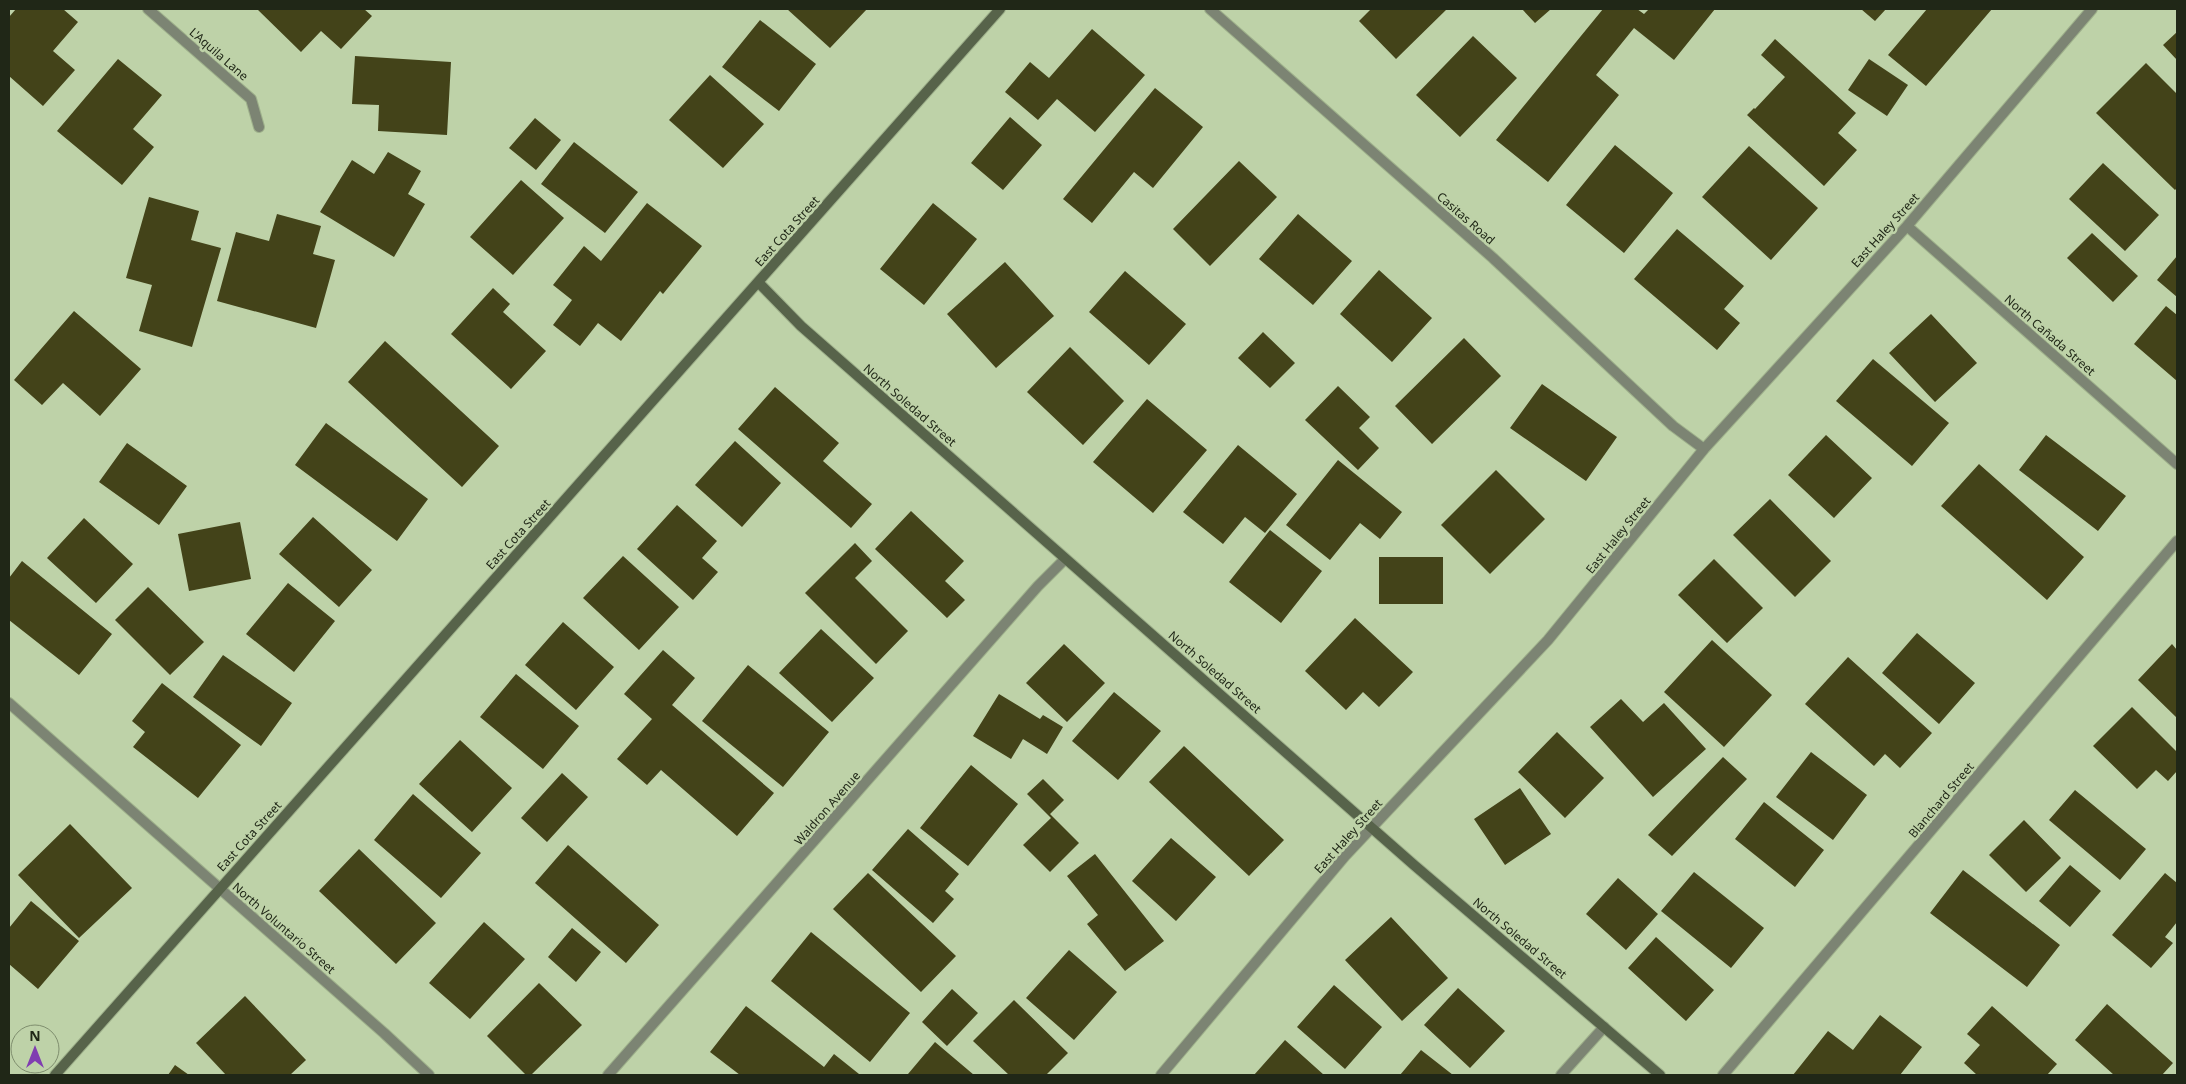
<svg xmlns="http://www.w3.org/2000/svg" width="2186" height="1084" font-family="'Noto Sans',sans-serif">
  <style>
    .building { fill: #434319 }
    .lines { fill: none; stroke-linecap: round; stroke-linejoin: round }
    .lane-casing { stroke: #9eb08b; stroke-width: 12 }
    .street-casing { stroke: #9eb08b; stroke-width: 12 }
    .secondary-casing { stroke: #9eb08b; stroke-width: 12 }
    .lane { stroke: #7c8473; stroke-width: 10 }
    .street { stroke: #7c8473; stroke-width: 10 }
    .secondary { stroke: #57634a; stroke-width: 10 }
    .labels { text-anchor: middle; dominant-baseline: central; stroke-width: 5; stroke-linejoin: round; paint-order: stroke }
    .street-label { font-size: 12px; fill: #202717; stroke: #bed2a8 }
  </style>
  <rect width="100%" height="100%" fill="#bed2a8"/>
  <path class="building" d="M16 9H63L78 22 53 51 75 70 43 106 9 76V17Z
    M257 9H364L372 16 341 49 321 31 301 52Z
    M787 9H867L830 48Z
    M1371 9H1447L1396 59 1359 21Z
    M1522 9H1551L1535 23Z
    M1603 9H1637L1644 14 1649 9H1715L1674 60 1634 28 1596 75 1619 95 1548 182 1496 140Z
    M1861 9H1886L1875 21Z
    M1927 9H1992L1926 86 1888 55Z
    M760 20 816 64 779 111 722 67Z
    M1092 29 1145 75 1095 132 1057 99 1038 120 1005 92 1030 62 1049 78Z
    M2177 32V60L2163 45Z
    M1473 36 1517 78 1460 137 1416 95Z
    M1775 39 1856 113 1838 133 1857 150 1824 186 1747 115 1754 108 1755 109 1785 77 1761 55Z
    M355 56 451 62 447 135 378 131 379 105 352 104Z
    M118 59 162 95 133 129 154 147 122 185 57 131Z
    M1869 59 1908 85 1887 116 1848 90Z
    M2146 63 2177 94V188L2175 190 2096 113Z
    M710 75 764 124 723 168 669 120Z
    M1155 88 1203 127 1153 188 1134 172 1092 223 1063 199Z
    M1010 117 1042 145 1003 190 971 163Z
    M535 118 561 140 536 170 509 148Z
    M574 142 638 192 605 233 541 184Z
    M1615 145 1673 193 1624 253 1566 205Z
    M1749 146 1818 208 1771 260 1702 197Z
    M388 152 421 171 408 194 425 204 394 257 320 212 352 160 374 174Z
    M1239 161 1277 197 1210 266 1173 229Z
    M2103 163 2159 215 2125 251 2069 199Z
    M521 180 564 218 513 275 470 237Z
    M149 197 199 211 191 240 221 248 192 347 139 331 152 285 126 278Z
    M647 203 702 246 663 294 660 291 621 341 598 323 580 346 553 325 572 300 553 285 584 246 601 261Z
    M933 203 977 239 924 305 880 269Z
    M277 214 321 226 313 254 335 260 316 328 217 301 236 232 269 241Z
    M1298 214 1352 261 1313 305 1259 259Z
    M1677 229 1744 286 1724 309 1740 323 1717 350 1634 279Z
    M2092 233 2138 276 2113 302 2067 258Z
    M2177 256V297L2157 280Z
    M1005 262 1054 316 996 368 947 314Z
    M1379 270 1432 318 1392 362 1340 314Z
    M1125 271 1186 324 1149 365 1089 312Z
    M493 288 510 304 503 312 546 351 511 389 451 334Z
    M2166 306 2177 315V381L2134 344Z
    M74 311 141 369 100 416 63 383 42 405 14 380Z
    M1931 314 1977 363 1935 402 1889 353Z
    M1263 332 1295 363 1270 388 1238 358Z
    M1464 338 1501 376 1432 444 1395 406Z
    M385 341 499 446 462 487 348 382Z
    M1070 347 1124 401 1083 445 1027 392Z
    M1873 359 1949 423 1912 466 1836 401Z
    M1542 384 1617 437 1586 481 1510 428Z
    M1338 386 1370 417 1359 428 1379 448 1358 470 1305 420Z
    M775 387 839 443 823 461 872 504 851 528 738 429Z
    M1147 399 1207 450 1153 513 1093 462Z
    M326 423 428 499 397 541 295 465Z
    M1826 435 1872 478 1834 518 1788 475Z
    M2046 435 2126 496 2098 531 2019 470Z
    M735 441 781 483 742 527 695 485Z
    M127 443 187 486 159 525 99 482Z
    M1238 445 1297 494 1265 533 1245 517 1223 544 1183 512Z
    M1338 460 1402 512 1380 539 1360 523 1330 560 1286 525Z
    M1979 464 2084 557 2047 600 1941 506Z
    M1496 470 1545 519 1490 574 1441 525Z
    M1770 499 1831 561 1795 597 1733 535Z
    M677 505 717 541 702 558 718 572 693 600 637 549Z
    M911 511 964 561 945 581 965 600 947 618 875 549Z
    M313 517 372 570 339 607 279 554Z
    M84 518 133 564 96 603 47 558Z
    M240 522 251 579 189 591 178 534Z
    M1270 530 1322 571 1281 623 1229 582Z
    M855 543 872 561 855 578 908 631 876 664 805 593Z
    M623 556 679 607 639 650 583 598Z
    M1379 557H1443V604H1379Z
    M1714 559 1763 608 1727 643 1678 595Z
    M22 561 112 634 79 675 9 620V578Z
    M288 583 335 621 294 672 246 634Z
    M148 587 204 642 170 675 115 620Z
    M1355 618 1413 672 1379 707 1363 692 1346 710 1305 671Z
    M563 622 614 667 576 710 525 665Z
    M821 629 874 678 832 722 779 673Z
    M1917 633 1975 683 1939 724 1882 673Z
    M1712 640 1772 695 1724 747 1664 692Z
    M1064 644 1105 683 1067 722 1026 683Z
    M2172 644 2177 650V718L2138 680Z
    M663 650 695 678 672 705 774 793 737 836 661 770 647 785 617 759 652 719 624 694Z
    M223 655 292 703 261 746 193 697Z
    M1848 657 1932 733 1900 768 1885 754 1874 766 1805 704Z
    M748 665 829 732 783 787 702 721Z
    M516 674 579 726 543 769 480 717Z
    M162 683 241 745 198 798 133 747 145 732 132 721Z
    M1114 692 1161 731 1118 780 1072 741Z
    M999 694 1040 719 1043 715 1063 727 1047 754 1023 739 1011 759 973 736Z
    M1621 699 1643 722 1664 703 1706 749 1653 797 1590 727Z
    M2132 707 2177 752V771L2168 781 2156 770 2137 789 2093 746Z
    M1557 732 1604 778 1565 818 1518 772Z
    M460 740 512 788 472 832 419 784Z
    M1184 746 1284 840 1249 876 1149 782Z
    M1811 752 1867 795 1833 840 1776 797Z
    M1723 757 1747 779 1672 856 1648 835Z
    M971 765 1018 804 968 866 920 828Z
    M562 773 588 797 547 842 521 818Z
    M1043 779 1064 800 1050 814 1079 843 1050 872 1023 845 1051 818 1027 794Z
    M1520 788 1551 834 1505 865 1474 819Z
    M2075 790 2146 849 2120 880 2049 820Z
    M413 794 481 853 441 898 374 840Z
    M1764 802 1824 850 1795 887 1735 839Z
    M2024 820 2061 858 2026 892 1989 855Z
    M70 824 132 888 79 938 18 875Z
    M908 829 959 874 945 891 954 899 933 923 872 870Z
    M1171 838 1216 877 1176 921 1132 881Z
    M568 845 659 925 626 963 535 883Z
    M359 849 436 923 396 964 319 891Z
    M1095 854 1164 941 1125 971 1087 924 1098 915 1067 876Z
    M2070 865 2101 891 2070 927 2039 901Z
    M1963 870 2060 945 2027 987 1930 913Z
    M1694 872 1764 928 1731 968 1661 911Z
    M868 873 956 956 921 992 833 909Z
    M2165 873 2177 883V922L2165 937 2173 943 2151 968 2112 935Z
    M1618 878 1658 914 1626 950 1586 914Z
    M31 901 79 941 38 989 9 964V928Z
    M1391 917 1448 978 1402 1021 1345 960Z
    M484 922 525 959 470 1019 429 983Z
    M572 928 601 952 576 982 548 957Z
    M811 932 910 1013 870 1062 771 981Z
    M1656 937 1714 990 1686 1021 1628 968Z
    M1069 950 1117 992 1074 1040 1026 998Z
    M539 983 582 1025 531 1075H526L487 1036Z
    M1334 985 1382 1027 1345 1069 1297 1027Z
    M1458 988 1505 1031 1470 1068 1424 1025Z
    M952 989 978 1013 947 1046 922 1022Z
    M245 996 306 1060 290 1075H226L196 1043Z
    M1014 1000 1068 1053 1046 1075H1009L973 1041Z
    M2107 1004 2173 1063 2162 1075H2114L2075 1040Z
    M746 1006 824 1067 834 1054 859 1074 740 1075 710 1052Z
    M1992 1006 2057 1064 2047 1075H1977L1964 1063 1980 1045 1967 1034Z
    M1880 1015 1922 1047 1900 1075H1793L1828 1031 1853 1050Z
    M1285 1040 1324 1075H1254Z
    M935 1042 974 1075 908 1074Z
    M1421 1050 1453 1075H1400Z
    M175 1065 189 1075H168Z"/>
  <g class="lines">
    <defs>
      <path id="lane" d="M1561 1075 1604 1027"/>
      <path id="street" d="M148 9 251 99 259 127
        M1210 9 1493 258 1673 426 1704 449
        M1907 226 2177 464
        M9 703 384 1033 429 1075
        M608 1075 1038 586 1065 559
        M1161 1075 1345 856 1548 640 1704 449 1907 226 2092 9
        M1723 1075 2177 541"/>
      <path id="secondary" d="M758 282 801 326 1414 865 1660 1075
        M55 1075 1000 9"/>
    </defs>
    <use href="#lane" class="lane-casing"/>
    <use href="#street" class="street-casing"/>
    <use href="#secondary" class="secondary-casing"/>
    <use href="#lane" class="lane"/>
    <use href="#street" class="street"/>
    <use href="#secondary" class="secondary"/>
  </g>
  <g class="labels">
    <g class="street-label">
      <text transform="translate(219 54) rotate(41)">L'Aquila Lane</text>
      <text transform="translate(1466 218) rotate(41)">Casitas Road</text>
      <text transform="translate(1885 230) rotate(-48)">East Haley Street</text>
      <text transform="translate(787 231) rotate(-48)">East Cota Street</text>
      <text transform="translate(2050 335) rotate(41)">North Cañada Street</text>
      <text transform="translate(910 405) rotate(41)">North Soledad Street</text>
      <text transform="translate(518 534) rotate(-48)">East Cota Street</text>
      <text transform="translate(1618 535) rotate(-51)">East Haley Street</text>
      <text transform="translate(1215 672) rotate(41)">North Soledad Street</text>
      <text transform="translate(1941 800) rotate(-50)">Blanchard Street</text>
      <text transform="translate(827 808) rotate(-49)">Waldron Avenue</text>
      <text transform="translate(249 836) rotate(-48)">East Cota Street</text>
      <text transform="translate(1348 836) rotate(-48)">East Haley Street</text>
      <text transform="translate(284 928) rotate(41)">North Voluntario Street</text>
      <text transform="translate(1520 938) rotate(40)">North Soledad Street</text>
    </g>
  </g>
  <rect width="2186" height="1084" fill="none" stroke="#202717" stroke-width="20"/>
  <g transform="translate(35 1049)"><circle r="24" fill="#bed2a8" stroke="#7f8e6e"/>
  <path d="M0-4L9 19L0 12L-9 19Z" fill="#803db1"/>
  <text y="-8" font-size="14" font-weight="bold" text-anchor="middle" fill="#202717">N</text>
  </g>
</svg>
